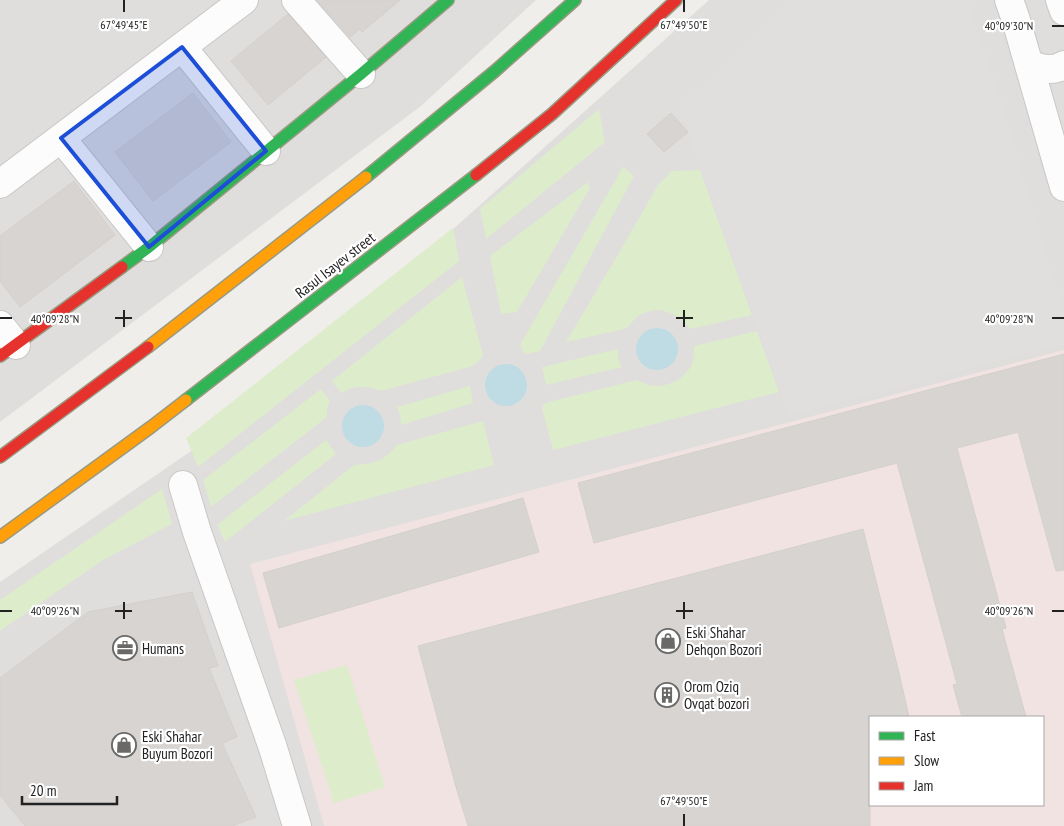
<svg xmlns="http://www.w3.org/2000/svg" width="1064" height="826" font-family="'PT Sans Narrow',sans-serif">
  <style>
    .residential { fill: #dfdedc; fill-rule: evenodd }
    .commercial { fill: #f1e3e1; fill-rule: evenodd }
    .grass { fill: #ddeccb }
    .parking { fill: #e0dfde }
    .water { fill: #bfdbe3 }
    .building { fill: #d7d4d2; stroke: #d3d0cc }
    .lines { fill: none; stroke-linecap: round; stroke-linejoin: round }
    .street-casing { stroke: #c9c8c7; stroke-width: 30 }
    .fast-casing { stroke: #999a82; stroke-width: 14 }
    .slow-casing { stroke: #999a82; stroke-width: 14 }
    .jam-casing { stroke: #999a82; stroke-width: 14 }
    .street { stroke: #fdfcfc; stroke-width: 28 }
    .fast { stroke: #30b455; stroke-width: 11 }
    .slow { stroke: #ff9f0a; stroke-width: 11 }
    .jam { stroke: #e5322d; stroke-width: 11 }
    .marked { fill: #1d4ed8; fill-opacity: 0.2; stroke: #1d4ed8; stroke-width: 4; stroke-linejoin: round }
    .ticks { fill: none; stroke: #222; stroke-width: 2 }
    .labels { text-anchor: middle; dominant-baseline: central; stroke-width: 4.5; stroke-linejoin: round; paint-order: stroke }
    .street-label { font-size: 15px; fill: #222; stroke: #fff }
    .poi-label { font-size: 15px; fill: #222; stroke: #fff; text-anchor: start }
    .ticks-label { font-size: 12px; text-anchor: middle; fill: #222; stroke: #fff; stroke-width: 4.5; stroke-linejoin: round; paint-order: stroke }
  </style>
  <rect width="100%" height="100%" fill="#f0eeeb"/>
  <path class="residential" d="M0 0H536L421 106 0 422Z
    M709 0H1064V826H0V582L251 410ZM870 717H1043V805H870Z"/>
  <path class="commercial" d="M1064 350V826H324L250 564ZM870 717H1043V805H870Z"/>
  <path class="grass" d="M599 109 605 142 486 239 480 209Z
    M623 167 634 176 540 351 525 354 520 345Z
    M700 170 752 315 690 329C678 313 659 304 640 315 634 318 631 325 626 328 622 330 615 331 611 332 596 335 581 339 566 342L616 258 658 185 672 171Z
    M588 182 590 188 517 312 501 314 490 256Z
    M453 228 459 261 198 467 186 438Z
    M462 277 483 355 479 361 473 366 381 391C367 385 354 385 341 393L332 381Z
    M757 331 779 392 553 450 542 408 545 403 637 380C644 383 650 386 657 386 670 386 685 378 691 366 694 360 694 353 694 346Z
    M618 349V358L622 367 546 385 542 367Z
    M470 386 473 403 401 425 400 415 397 407Z
    M321 389 330 401 327 408V417L211 507 203 480Z
    M483 421 494 465 284 521 354 465C374 464 384 461 397 445Z
    M326 440 336 454 225 542 217 525Z
    M162 489 172 524 103 560 0 631V600Z
    M347 665 385 787 334 803 294 680Z"/>
  <path class="parking" d="M795 0H967L1005 114 1064 317V344L789 415 679 108Z"/>
  <path class="water" d="M636 349a21 21 0 1 1 42 0a21 21 0 1 1-42 0Z
    M485 385a21 21 0 1 1 42 0a21 21 0 1 1-42 0Z
    M342 426a21 21 0 1 1 42 0a21 21 0 1 1-42 0Z"/>
  <path class="building" d="M317 0H400L362 32 360 29 350 37Z
    M288 14 326 57 268 105 231 61Z
    M193 93 231 142 153 201 115 152Z
    M671 113 688 132 664 152 647 134Z
    M74 181 115 235 20 307 0 281V236Z
    M1064 354V570L1056 571 1018 432 957 448 1006 628 1002 629 1026 717H962L953 685 957 684 897 463 594 543 578 483Z
    M523 498 539 552 279 628 263 573Z
    M863 529 899 673 909 717H870V826H468L456 787 418 646Z
    M192 592 218 666 209 668 237 737 222 743 256 817 232 826H25L0 795V678L88 612Z"/>
  <g class="lines">
    <defs>
      <path id="street" d="M296 0 361 74
        M1009 0 1016 20 1064 187
        M1060 0 1064 11
        M182 47 266 151
        M1029 64C1042 69 1052 72 1064 65
        M61 138 149 247
        M0 184 244 0
        M0 325 16 345
        M183 485 197 532 273 748 297 826"/>
      <path id="fast" d="M366 177 495 71 575 0
        M122 267 149 247 361 74 448 0
        M186 400 476 175"/>
      <path id="slow" d="M148 347 366 177
        M0 537 151 427 186 400"/>
      <path id="jam" d="M476 175 552 114 676 0
        M0 356 122 267
        M0 457 148 347"/>
    </defs>
    <use href="#street" class="street-casing"/>
    <use href="#fast" class="fast-casing"/>
    <use href="#slow" class="slow-casing"/>
    <use href="#jam" class="jam-casing"/>
    <use href="#street" class="street"/>
    <use href="#fast" class="fast"/>
    <use href="#slow" class="slow"/>
    <use href="#jam" class="jam"/>
  </g>
  <path class="marked" d="M182 47 266 151 149 247 61 138Z"/>
  <path class="ticks" d="M124 0V12M684 0V12M1052 26H1064M124 310V327M684 310V327M0 318H12M115 318H132M676 318H693M1052 318H1064M124 602V619M684 602V619M0 611H12M115 611H132M676 611H693M1052 611H1064M684 814V826"/>
  <defs>
    <symbol id="shop-ring" viewBox="-11 -11 22 22"><circle r="9.5" fill="#fff" stroke="#6a6968" stroke-width="1.5"/><path d="M-5-2.5h2.3a2.7 3.5 0 0 1 5.4 0H5L5.5 6h-11ZM-1.5-2.5h3a1.5 2.3 0 0 0-3 0Z" fill="#6a6968"/></symbol>
    <symbol id="office-ring" viewBox="-11 -11 22 22"><circle r="9.5" fill="#fff" stroke="#6a6968" stroke-width="1.5"/><path d="M-6-3h4V-5.5h4V-3h4V5H-6ZM-1-4.5V-3h2v-1.5ZM-6 0V1H6V0Z" fill="#6a6968"/></symbol>
    <symbol id="building-ring" viewBox="-11 -11 22 22"><circle r="9.5" fill="#fff" stroke="#6a6968" stroke-width="1.5"/><path d="M-4-6H4V6H1V3H-1V6H-4ZM-2.5-4.3h1.7v1.8h-1.7ZM.8-4.3h1.7v1.8H.8ZM-2.5-1h1.7V.8h-1.7ZM.8-1h1.7V.8H.8Z" fill="#6a6968"/></symbol>
  </defs>
  <g fill-rule="evenodd">
    <use href="#shop-ring" x="654" y="627" width="28" height="28"/>
    <use href="#office-ring" x="111" y="634" width="28" height="28"/>
    <use href="#building-ring" x="653" y="681" width="28" height="28"/>
    <use href="#shop-ring" x="110" y="731" width="28" height="28"/>
  </g>
  <g class="labels">
    <g class="street-label">
      <text transform="translate(335 265) rotate(-38)">Rasul Isayev street</text>
    </g>
    <g class="poi-label">
      <text x="686" y="632">Eski Shahar<tspan x="686" dy="17">Dehqon Bozori</tspan></text>
      <text x="142" y="648">Humans</text>
      <text x="684" y="686">Orom Oziq<tspan x="684" dy="17">Ovqat bozori</tspan></text>
      <text x="142" y="736">Eski Shahar<tspan x="142" dy="17">Buyum Bozori</tspan></text>
    </g>
  </g>
  <g class="ticks-label">
    <text x="124" y="29">67°49'45"E</text>
    <text x="684" y="29">67°49'50"E</text>
    <text x="1009" y="30">40°09'30"N</text>
    <text x="55" y="323">40°09'28"N</text>
    <text x="1009" y="323">40°09'28"N</text>
    <text x="55" y="615">40°09'26"N</text>
    <text x="1009" y="615">40°09'26"N</text>
    <text x="684" y="805">67°49'50"E</text>
  </g>
  <rect x="869" y="716" width="175" height="90" fill="#ffffff" stroke="#a7a7a7"/>
  <rect x="879" y="732" width="25" height="8" fill="#30b455" stroke="#a7a7a7"/>
  <text x="914" y="741" font-size="15" fill="#222222">Fast</text>
  <rect x="879" y="757" width="25" height="8" fill="#ff9f0a" stroke="#a7a7a7"/>
  <text x="914" y="766" font-size="15" fill="#222222">Slow</text>
  <rect x="879" y="782" width="25" height="8" fill="#e5322d" stroke="#a7a7a7"/>
  <text x="914" y="791" font-size="15" fill="#222222">Jam</text>
  <path d="M22 796v8h95v-8" fill="none" stroke="#222222" stroke-width="2.5"/>
  <text x="30" y="796" font-size="15" fill="#222222" stroke="#ffffff" stroke-width="4" paint-order="stroke">20 m</text>
</svg>
